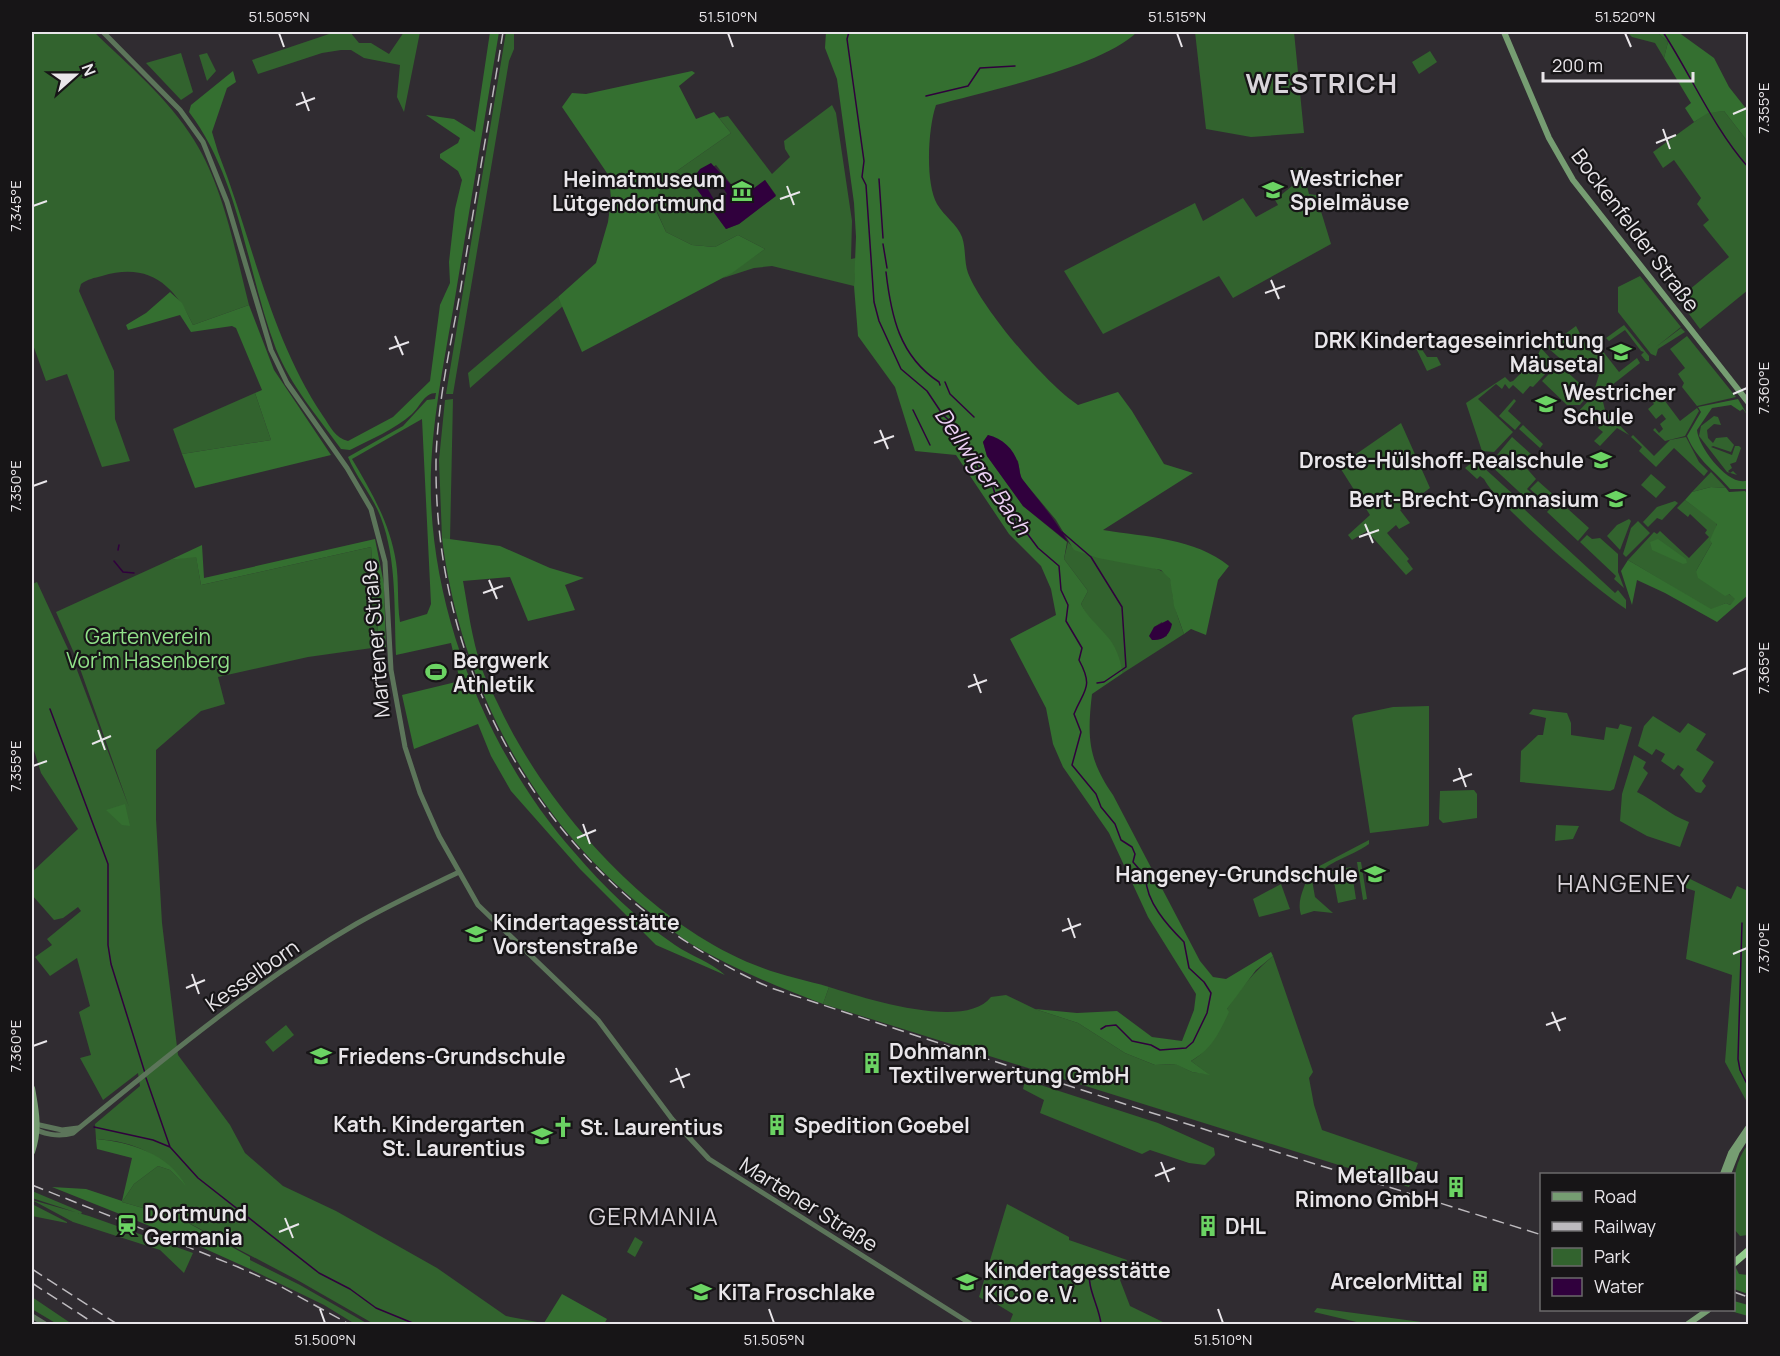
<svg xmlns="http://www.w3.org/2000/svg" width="1780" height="1356" font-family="Manrope,sans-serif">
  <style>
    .green { fill: #32632e; fill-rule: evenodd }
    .forest { fill: #346f30; fill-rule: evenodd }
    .water { fill: #30003d; fill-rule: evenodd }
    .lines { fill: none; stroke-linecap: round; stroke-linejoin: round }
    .stream { stroke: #30003d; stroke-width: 1.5 }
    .tertiary { stroke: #5c755a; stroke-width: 5 }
    .secondary { stroke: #769d72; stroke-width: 6 }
    .trunk { stroke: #92cb8c; stroke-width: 7 }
    .rail { stroke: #bdbabe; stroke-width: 1.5; stroke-dasharray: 12 6; stroke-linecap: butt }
    .ticks { fill: none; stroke: #e9e6ea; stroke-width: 2 }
    .labels { text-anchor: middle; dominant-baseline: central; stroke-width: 4.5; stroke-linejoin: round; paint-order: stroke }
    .poi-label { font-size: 21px; font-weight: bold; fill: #e9e6ea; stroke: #171517; text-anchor: start }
    .street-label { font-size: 21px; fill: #e9e6ea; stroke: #171517 }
    .park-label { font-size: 21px; fill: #91e189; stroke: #171517 }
    .water-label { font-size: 22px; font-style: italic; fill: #eed2f7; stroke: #171517 }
    .quarter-label { font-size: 24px; letter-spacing: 1.5px; fill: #d9d4da; stroke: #171517 }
    .district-label { font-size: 27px; font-weight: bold; letter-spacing: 1.5px; fill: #d9d4da; stroke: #171517 }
    .neatline { fill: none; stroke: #e9e6ea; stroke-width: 2 }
    .ticks-label { font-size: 15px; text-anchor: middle; fill: #e9e6ea }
  </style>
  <rect width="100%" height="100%" fill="#302c31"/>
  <path class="green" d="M32 32H94C128 65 169 99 194 140 224 188 235 251 249 305L193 325C174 284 148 262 102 276 94 278 88 279 81 284L79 291 114 371 115 419 130 461 102 467 67 374 46 381 32 342Z
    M335 32H350L359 43H371L389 54 404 32H420L404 112 397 97 400 65 364 58 351 50H341L322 53 258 74 252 60Z
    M506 32H514V49L509 61 453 394H446Z
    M1195 32H1294L1304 133 1251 137 1206 129Z
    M1627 32H1657L1668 42 1664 58 1655 43 1632 37Z
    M1430 51 1437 62 1419 74 1412 62Z
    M181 53 193 92 181 100 146 63Z
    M207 53 216 71 207 81 199 55Z
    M832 105 836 113 852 221 851 259 856 258 854 286 772 266 754 268 723 278 765 249 738 235 715 247 692 245 666 232 654 205 664 180 731 133 719 118 728 116 772 174 790 157 785 149 784 141ZM716 165 742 198 765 180 776 195 739 224 726 229 691 181Z
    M1724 111 1748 142V290L1700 329 1678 299 1729 257 1703 225 1709 220 1697 204 1701 198 1674 160 1663 168 1653 152 1708 112Z
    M1302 167 1309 194 1316 195 1331 244 1233 298 1219 276 1103 334 1064 271 1195 203 1203 221 1243 198 1256 217 1278 205 1275 200 1298 181 1295 171Z
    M1640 276 1681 327 1656 347 1681 328 1685 332 1658 349 1656 356 1651 354 1618 312V287Z
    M558 297 563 306 470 388 468 373Z
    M1624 325 1649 356V361H1646L1641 355 1644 352 1641 351 1625 330 1609 341 1606 338Z
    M1576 326 1589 351 1598 345 1619 372 1637 358 1640 363 1607 389 1609 392 1606 394 1594 391 1599 375 1581 358 1565 363 1547 347Z
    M1687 336 1736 397 1697 406 1682 387 1684 383 1678 374 1685 368 1670 349Z
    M1419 345 1427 357H1437L1441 365 1427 371 1415 346Z
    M1541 348 1551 359 1549 370 1533 387 1530 386 1523 394 1513 385 1509 389 1505 384 1502 389 1496 384 1478 399 1513 432 1494 452 1482 451 1466 403 1505 377 1510 382 1513 381 1537 357Z
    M1563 368 1590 393 1580 405H1567L1542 381 1551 372Z
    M255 393 271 440 182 454 173 429Z
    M1655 394 1662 397 1680 421 1697 408 1699 411 1685 436 1665 441 1653 430 1655 428 1659 433 1663 429 1660 424 1666 419 1662 414 1656 419 1648 409 1654 404 1650 399 1653 396 1656 400 1659 399Z
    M1598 397 1603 402 1605 410 1629 435 1617 428 1600 446 1594 441 1603 432 1598 428 1601 423H1598L1584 410 1579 415 1577 413 1591 398Z
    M453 399 450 541 442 538 439 460 445 400Z
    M1514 399 1516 401 1508 411 1521 423 1515 430 1499 416Z
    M1714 416 1718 417 1721 425 1714 424 1707 430 1708 438 1713 443 1716 438 1727 437 1734 445 1731 452 1713 446 1711 447 1732 455 1735 446H1739L1741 448 1736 462 1730 464 1732 468 1728 471 1730 473 1733 471 1737 475 1727 472 1699 436 1701 426Z
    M1401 423 1430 488 1400 510 1410 523 1399 529 1396 525 1387 533 1409 559 1407 561 1413 569 1406 575 1367 531 1352 540 1348 535 1370 515 1339 466Z
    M1523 425 1543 444 1540 448 1519 429Z
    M1633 435 1654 456 1670 440 1686 437 1699 462 1708 471 1704 476 1674 448 1656 467 1639 451 1642 447 1631 437Z
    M1512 437 1532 455C1523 463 1508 457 1497 455Z
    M1497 457 1523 464 1536 479 1527 489 1548 508 1546 510 1533 499 1530 502 1488 463Z
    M1475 460H1478L1482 466 1526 506 1524 509 1615 593 1618 590 1626 600V609C1599 592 1497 505 1484 479L1480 476 1477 479 1465 468Z
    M1711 472 1726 488 1711 487 1692 492Z
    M1651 474 1666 487 1656 498 1641 485Z
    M1538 481 1557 498 1549 506 1530 489Z
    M1558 500 1589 528 1578 541 1547 512Z
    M1685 500 1717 523 1712 543 1696 571 1736 599 1730 605 1726 603 1711 610 1628 560 1654 532 1657 534 1660 531 1689 558 1709 537 1705 533 1707 530 1690 514 1688 517 1677 508Z
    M1675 501 1678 503 1662 520 1657 518 1648 527 1643 522 1657 507Z
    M1629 519 1631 521 1620 550 1607 536 1617 525Z
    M1638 521 1650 533 1626 557 1623 554 1631 528Z
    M1587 535 1592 539 1600 538 1618 554V572L1624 588 1614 579 1616 576 1580 542Z
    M1068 542C1088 566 1161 558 1170 579 1173 585 1172 596 1174 602 1176 613 1180 623 1184 634L1123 673C1114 636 1095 634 1081 604L1088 591 1064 559ZM1162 622 1167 636 1152 640 1154 627Z
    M371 547 379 647 308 657 218 677 225 704 201 711 156 750V819L162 923 178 1055 230 1125 245 1153 283 1186 336 1211 437 1268 506 1316 548 1324H374L299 1281 181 1219 122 1202 134 1184 158 1166 170 1170 184 1184C156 1153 138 1142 96 1139L95 1124 140 1086 138 1073 103 1100 80 1058 91 1055 79 1012 90 1006 77 958 50 976 35 957 52 945 47 939 81 911 78 907 63 918 54 920 32 895V872L78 829 41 773 32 744V584L37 582 74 662 129 807 77 660 56 612 170 560 196 556 201 585Z
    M1429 706V824L1428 826 1370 833 1352 718 1355 715 1393 707Z
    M1533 709 1567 713 1571 723V735L1604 740 1606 727 1618 729 1620 724 1632 727 1614 789 1610 791 1520 782 1521 751 1538 735H1543L1546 718 1529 714Z
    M1653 716 1680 733 1688 723 1706 734 1696 750 1714 762 1702 781 1706 786 1701 793 1696 792 1680 775 1684 769 1678 765 1674 770 1661 761 1665 754 1656 749 1652 755 1638 746 1644 726Z
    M1634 755 1646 762 1643 768 1648 773 1637 792C1655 801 1670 815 1689 822L1680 847 1647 836 1620 821 1622 794Z
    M1474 790 1477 794V818L1443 823 1439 819 1440 791Z
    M1556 825 1579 826 1573 839 1555 841Z
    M1369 840V844C1349 858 1329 860 1312 880L1315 897 1333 913 1314 911 1301 915C1296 898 1306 888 1308 872Z
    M1357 862H1361L1367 899 1363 900Z
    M1351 867 1356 899 1338 903 1332 871Z
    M1684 876 1731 899 1737 886 1748 891V1104L1725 1062 1732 975 1686 959 1695 891 1683 887Z
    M1281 884 1290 909 1259 917 1253 899Z
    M1273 956 1313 1072 1309 1078 1314 1105 1322 1130 1418 1163 1409 1187 823 1004 829 987C864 998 965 1031 991 997L1006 995 1035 1009 1078 1023 1125 1053 1155 1065 1176 1064 1192 1072 1208 1074 1191 1061C1213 1049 1214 1029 1227 1009 1240 989 1255 971 1273 956Z
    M286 1025 294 1035 273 1052 265 1042Z
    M1025 1080 1158 1123 1214 1148 1215 1155 1205 1165 1189 1163 1150 1150 1142 1154 1040 1113 1044 1100 1023 1089Z
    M1748 1144V1235L1740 1236 1734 1229C1733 1198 1729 1170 1748 1144Z
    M32 1191 82 1212 81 1214 32 1198Z
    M32 1200 89 1216 193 1253 184 1273 160 1250 73 1222Z
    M32 1204 67 1222V1223L32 1216Z
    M1007 1204 1069 1237V1240L1127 1260 1120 1280 1130 1306 1167 1324H1009L1013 1314 990 1300 989 1303 979 1297Z
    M635 1237 643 1242 635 1257 627 1252Z
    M250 1260 300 1285 368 1324H355L324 1305 250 1269Z
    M32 1297 72 1324H57L32 1309Z
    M1317 1308 1436 1324H1365L1314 1312Z"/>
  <path class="forest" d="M490 32H499C484 122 469 213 454 304 443 369 429 433 431 499 435 624 492 759 574 852 604 887 637 919 675 945 691 956 711 962 725 975L656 945 580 869 511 791 491 756 478 724 414 749 402 695 460 681 451 643 396 655C394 610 397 560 381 518 373 496 357 479 348 457L403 426 427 400 435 399 436 393C424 393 420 407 412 414 394 430 371 439 350 450L341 449C318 417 291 386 276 349 246 270 241 181 189 112L191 105 233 71 236 82 227 88 212 132 218 152C253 241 269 335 323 416 330 426 335 438 348 441L393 417 430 381 440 305 450 283 449 262 455 209 462 180 458 171 440 158V154L458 143 460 138 426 115 454 119 475 132ZM422 419 431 604 427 614 400 622C397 602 399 581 396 562 390 523 371 491 352 459Z
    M826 32H1137C1102 67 986 91 936 105 928 128 925 183 937 204 944 216 957 224 962 237 966 248 964 262 968 273 982 309 1046 384 1078 405L1118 392 1132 411 1164 464 1193 473 1103 530C1146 537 1195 538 1229 566L1218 580 1206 635 1191 629 1184 634 1174 606 1170 579 1161 570 1098 558 1074 550 1056 520 1021 478 1018 461 988 435 983 442 987 456 1023 506 1067 542 1064 559 1088 591 1081 604C1088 618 1096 623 1105 634 1116 645 1120 659 1123 673L1092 694C1087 737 1088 759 1113 795L1200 961 1213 977 1226 979 1271 952 1273 956 1256 970 1227 1009 1229 1012C1219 1033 1212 1049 1191 1061L1210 1075 1192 1072 1175 1064 1155 1065 1125 1053 1078 1023 1035 1009 1077 1013 1117 1011 1152 1037 1182 1041 1194 1010 1196 994 1148 917 1109 833 1063 767 1053 744 1046 708 1010 639 1056 615 1051 589 1041 566 1009 534 956 455 915 451 895 387 858 336 854 286 856 237 854 203 837 79 825 48Z
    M1657 32H1678L1714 58 1729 87 1748 111V142L1724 111 1708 113 1694 122 1685 108 1691 103 1664 58 1668 42Z
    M692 71 695 73 679 86 696 119 714 112 731 133 664 180 654 206 666 232 692 245 715 247 738 235 765 249 732 273 582 352 558 297 596 263 608 222 611 199 609 176 562 107 572 93 586 94Z
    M170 292 182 303 193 325 249 305 274 370 331 455 195 488 182 454 271 440 255 393 262 390 236 328 232 326 191 332 180 315 128 330 126 325 146 313Z
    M1738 399 1748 416 1743 409 1740 411 1731 405 1712 408 1697 430C1698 447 1730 489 1748 480V489H1730C1714 470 1697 460 1687 436L1701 412 1698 407Z
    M1711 487 1726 488 1729 492 1745 491 1748 495V595L1717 622 1665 593 1637 580 1632 605 1621 571 1628 560 1711 609 1726 603 1730 605 1735 599 1729 594 1725 596 1698 578 1696 571 1712 543 1710 540 1717 524 1685 500 1692 492Z
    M442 538 500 546 550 568 584 578 565 585 575 610 528 621 510 577 463 581C468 609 472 639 481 666 485 679 492 691 498 704 545 806 648 923 755 965 778 975 805 980 829 987L823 1004C778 987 734 969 691 944 676 934 662 922 648 911 532 821 460 683 442 538Z
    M375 539 384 584 386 647H379L371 547 201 585 196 557 170 560 202 545 204 578Z
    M1658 539 1686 559 1687 563 1683 564 1652 550 1650 542Z
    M125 804 130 826 122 825 106 810Z
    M96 1139C130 1142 169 1154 186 1186L170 1170 158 1166 134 1184 122 1202 181 1219 250 1257V1269L190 1242 52 1187 86 1189 122 1201 132 1158 97 1149Z
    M1736 1268 1739 1274 1748 1275V1294L1734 1289Z
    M562 1294 607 1319 604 1324 544 1323Z
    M1734 1301 1748 1305V1316L1727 1310H1734Z"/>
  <path class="water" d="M711 163 742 197 765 180 776 196 739 224 726 229 691 181 700 169ZM711 177H716L727 194 716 203 706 186 702 188 698 183 703 179 706 182Z
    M988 435C1002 438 1014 449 1018 463 1020 469 1019 475 1023 480 1039 501 1055 519 1068 542L1023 506 987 456 983 442Z
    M1168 620 1172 624C1170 635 1163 641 1152 640L1149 636 1154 627Z"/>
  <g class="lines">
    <path class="stream" d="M849 32 847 39 864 161 862 177 866 185 874 302 879 321 901 369 927 391 943 415 959 429 978 468 991 481 996 497 1011 509 1017 527 1026 532 1038 548 1059 566 1061 590 1068 605 1066 621 1082 648 1079 660C1094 688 1084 689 1074 714L1081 732 1072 765 1096 794 1101 807 1115 824 1121 840 1132 847 1135 854 1133 862 1146 877C1145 901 1168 926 1184 942L1189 968 1204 982 1211 993 1207 1013 1193 1042 1186 1048 1160 1050 1151 1045 1132 1041 1116 1025 1106 1026 1101 1029
      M1663 32C1691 75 1714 129 1748 167
      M926 96 968 86 980 68 1015 66
      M879 179 883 238
      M883 244 887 268
      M886 272C891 315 899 356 939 382L940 385
      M945 382 950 394 974 417
      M913 410 930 445
      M1062 532 1091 557 1122 607 1126 667 1104 682 1097 683
      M118 550 119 545
      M114 561 123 572 134 573
      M50 709 108 864V945L111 964 145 1073
      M1742 923 1738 1059 1740 1070 1748 1086
      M146 1078 170 1147
      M94 1127 153 1140 170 1147 198 1178 319 1273 350 1289 376 1308 415 1324
      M1090 1268C1086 1288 1099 1305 1101 1324"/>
    <path class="tertiary" d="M103 32 180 110 203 142 227 202 271 350 287 383 347 468 371 509 385 562 391 670 405 747 420 793 439 836 478 905 598 1020 672 1119 709 1159 971 1324
      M35 1124 62 1130 78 1128
      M32 1126C41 1135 60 1137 73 1133 162 1060 256 982 356 924 389 905 424 889 459 872
      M32 1316 45 1324"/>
    <path class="secondary" d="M1504 32 1549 138 1573 180 1748 402
      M32 1088C36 1111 40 1129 32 1152
      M32 1120 33 1102
      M1723 1174 1731 1153 1748 1128
      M1728 1174 1737 1151 1748 1134
      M1688 1324 1708 1310"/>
    <path class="trunk" d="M1734 1263 1748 1251"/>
    <path class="rail" d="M503 32C489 119 474 206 460 293 450 348 437 405 436 462 434 691 561 895 771 988L1146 1111 1542 1235
      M32 1185 238 1267 276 1284 349 1324
      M32 1269 117 1324
      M32 1283 95 1324
      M1734 1292 1748 1297"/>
  </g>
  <path class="ticks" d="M279 33 284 47M728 33 733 47M1177 33 1182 47M1625 33 1631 47M302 92 309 111M296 105 315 98M1733 114 1747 108M1663 129 1670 149M1656 143 1676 135M787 186 794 205M780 199 800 192M33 206 47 201M1271 280 1279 299M1265 293 1285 286M395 336 403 355M389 349 409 342M1733 394 1747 388M880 430 888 449M874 443 894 436M33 486 47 481M1365 524 1373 543M1359 537 1379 530M489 580 497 599M483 593 503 586M974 674 981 693M1733 674 1747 668M968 687 987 680M98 730 105 750M92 744 111 736M33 766 47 761M1459 768 1466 787M1453 781 1472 774M583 824 590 844M577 838 596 830M1068 918 1075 938M1062 931 1081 924M1733 954 1747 948M192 974 199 994M186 988 205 980M1552 1012 1560 1031M1546 1025 1566 1018M33 1046 47 1041M676 1068 684 1088M670 1082 690 1074M1161 1162 1169 1182M1155 1176 1175 1168M285 1218 293 1238M279 1232 299 1224M320 1309 325 1323M769 1309 774 1323M1218 1309 1223 1323"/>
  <defs>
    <symbol id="school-bare" viewBox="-9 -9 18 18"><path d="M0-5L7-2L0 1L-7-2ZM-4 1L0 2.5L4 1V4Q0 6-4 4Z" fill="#6bd363" stroke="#171517" stroke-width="2.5" paint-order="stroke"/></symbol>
    <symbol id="museum-bare" viewBox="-9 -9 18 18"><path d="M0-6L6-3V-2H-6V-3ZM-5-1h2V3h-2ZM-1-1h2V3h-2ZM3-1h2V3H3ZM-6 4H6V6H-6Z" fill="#6bd363" stroke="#171517" stroke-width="2.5" paint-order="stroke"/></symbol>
    <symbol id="stadium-bare" viewBox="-9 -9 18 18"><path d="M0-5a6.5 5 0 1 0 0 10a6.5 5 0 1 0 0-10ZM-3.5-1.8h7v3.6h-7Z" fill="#6bd363" stroke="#171517" stroke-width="2.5" paint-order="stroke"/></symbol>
    <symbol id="building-bare" viewBox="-9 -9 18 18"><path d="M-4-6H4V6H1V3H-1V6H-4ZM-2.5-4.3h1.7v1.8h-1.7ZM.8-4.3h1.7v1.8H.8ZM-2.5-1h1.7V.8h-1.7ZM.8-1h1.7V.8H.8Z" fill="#6bd363" stroke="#171517" stroke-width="2.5" paint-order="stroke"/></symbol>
    <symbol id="church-bare" viewBox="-9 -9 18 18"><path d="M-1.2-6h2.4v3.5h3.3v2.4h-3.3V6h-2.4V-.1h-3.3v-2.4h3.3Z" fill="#6bd363" stroke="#171517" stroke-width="2.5" paint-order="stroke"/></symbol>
    <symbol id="station-bare" viewBox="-9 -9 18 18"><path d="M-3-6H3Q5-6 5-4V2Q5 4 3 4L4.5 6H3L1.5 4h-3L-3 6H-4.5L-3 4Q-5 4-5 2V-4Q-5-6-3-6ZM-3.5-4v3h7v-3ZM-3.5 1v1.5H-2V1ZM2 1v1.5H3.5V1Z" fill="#6bd363" stroke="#171517" stroke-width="2.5" paint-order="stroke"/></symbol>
  </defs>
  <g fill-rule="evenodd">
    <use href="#school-bare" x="1258" y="175" width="30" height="30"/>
    <use href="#museum-bare" x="727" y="176" width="30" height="30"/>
    <use href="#school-bare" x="1606" y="337" width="30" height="30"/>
    <use href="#school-bare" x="1531" y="389" width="30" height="30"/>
    <use href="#school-bare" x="1586" y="445" width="30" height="30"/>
    <use href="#school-bare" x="1601" y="484" width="30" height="30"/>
    <use href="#stadium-bare" x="421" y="657" width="30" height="30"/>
    <use href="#school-bare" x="1360" y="859" width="30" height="30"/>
    <use href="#school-bare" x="461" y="919" width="30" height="30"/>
    <use href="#school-bare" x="306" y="1041" width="30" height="30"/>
    <use href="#building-bare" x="857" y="1048" width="30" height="30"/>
    <use href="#building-bare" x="762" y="1110" width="30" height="30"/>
    <use href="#church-bare" x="548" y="1112" width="30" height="30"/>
    <use href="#school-bare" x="527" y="1121" width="30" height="30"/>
    <use href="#building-bare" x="1441" y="1172" width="30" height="30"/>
    <use href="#station-bare" x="112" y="1210" width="30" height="30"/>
    <use href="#building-bare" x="1193" y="1211" width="30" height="30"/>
    <use href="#building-bare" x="1465" y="1266" width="30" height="30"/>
    <use href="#school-bare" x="952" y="1267" width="30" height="30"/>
    <use href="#school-bare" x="686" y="1277" width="30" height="30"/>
  </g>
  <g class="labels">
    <g class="poi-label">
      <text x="1290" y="178">Westricher<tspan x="1290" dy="24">Spielmäuse</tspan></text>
      <text x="725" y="179" text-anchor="end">Heimatmuseum<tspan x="725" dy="24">Lütgendortmund</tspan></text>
      <text x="1604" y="340" text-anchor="end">DRK Kindertageseinrichtung<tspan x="1604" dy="24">Mäusetal</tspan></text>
      <text x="1563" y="392">Westricher<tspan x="1563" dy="24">Schule</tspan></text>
      <text x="1584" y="460" text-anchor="end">Droste-Hülshoff-Realschule</text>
      <text x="1599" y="499" text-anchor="end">Bert-Brecht-Gymnasium</text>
      <text x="453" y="660">Bergwerk<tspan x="453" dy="24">Athletik</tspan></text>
      <text x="1358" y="874" text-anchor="end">Hangeney-Grundschule</text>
      <text x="493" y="922">Kindertagesstätte<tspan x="493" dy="24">Vorstenstraße</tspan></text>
      <text x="889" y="1051">Dohmann<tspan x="889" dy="24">Textilverwertung GmbH</tspan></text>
      <text x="338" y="1056">Friedens-Grundschule</text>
      <text x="525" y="1124" text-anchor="end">Kath. Kindergarten<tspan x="525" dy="24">St. Laurentius</tspan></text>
      <text x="794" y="1125">Spedition Goebel</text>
      <text x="580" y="1127">St. Laurentius</text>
      <text x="1439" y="1175" text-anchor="end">Metallbau<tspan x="1439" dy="24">Rimono GmbH</tspan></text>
      <text x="144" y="1213">Dortmund<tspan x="144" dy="24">Germania</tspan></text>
      <text x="1225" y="1226">DHL</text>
      <text x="984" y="1270">Kindertagesstätte<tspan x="984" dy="24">KiCo e. V.</tspan></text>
      <text x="1463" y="1281" text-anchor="end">ArcelorMittal</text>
      <text x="718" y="1292">KiTa Froschlake</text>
    </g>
    <g class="street-label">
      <text transform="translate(1636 230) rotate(53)">Bockenfelder Straße</text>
      <text transform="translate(375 639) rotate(-95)">Martener Straße</text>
      <text transform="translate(252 975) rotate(-35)">Kesselborn</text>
      <text transform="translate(809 1204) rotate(32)">Martener Straße</text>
    </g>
    <g class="park-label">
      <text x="148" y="636">Gartenverein<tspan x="148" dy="24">Vor'm Hasenberg</tspan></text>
    </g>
    <g class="water-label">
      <text transform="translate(983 471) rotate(55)">Dellwiger Bach</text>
    </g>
    <g class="quarter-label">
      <text x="1624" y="882">HANGENEY</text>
      <text x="654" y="1215">GERMANIA</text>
    </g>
    <g class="district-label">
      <text x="1322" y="82">WESTRICH</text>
    </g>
  </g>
  <rect width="1780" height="1356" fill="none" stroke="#171517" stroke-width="66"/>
  <rect x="1540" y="1173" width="195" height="138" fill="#171517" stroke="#6b696b" stroke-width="1.5"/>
  <rect x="1552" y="1192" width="30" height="9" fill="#769d72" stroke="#6b696b" stroke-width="1.5"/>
  <text x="1594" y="1203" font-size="18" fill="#e9e6ea">Road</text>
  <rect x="1552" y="1222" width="30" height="9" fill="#bdbabe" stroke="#6b696b" stroke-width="1.5"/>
  <text x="1594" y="1233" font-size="18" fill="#e9e6ea">Railway</text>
  <rect x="1552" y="1248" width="30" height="18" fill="#32632e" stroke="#6b696b" stroke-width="1.5"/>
  <text x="1594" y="1263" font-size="18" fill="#e9e6ea">Park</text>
  <rect x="1552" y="1278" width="30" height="18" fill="#30003d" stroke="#6b696b" stroke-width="1.5"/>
  <text x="1594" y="1293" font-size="18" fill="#e9e6ea">Water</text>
  <g transform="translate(75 75) rotate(69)" stroke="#171517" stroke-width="4.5" paint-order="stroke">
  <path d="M0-4.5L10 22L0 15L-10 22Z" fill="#e9e6ea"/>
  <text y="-9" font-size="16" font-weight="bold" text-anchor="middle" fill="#e9e6ea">N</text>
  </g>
  <path d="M1543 72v9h150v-9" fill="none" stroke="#e9e6ea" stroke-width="3"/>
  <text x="1552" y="72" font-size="18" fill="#e9e6ea" stroke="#171517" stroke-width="4.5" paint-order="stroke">200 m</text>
  <rect x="33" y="33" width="1714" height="1290" class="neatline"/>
  <g class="ticks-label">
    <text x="279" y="22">51.505°N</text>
    <text x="728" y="22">51.510°N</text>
    <text x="1177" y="22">51.515°N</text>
    <text x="1625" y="22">51.520°N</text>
    <text transform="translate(1764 108) rotate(-90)" y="5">7.355°E</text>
    <text transform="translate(16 206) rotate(-90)" y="5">7.345°E</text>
    <text transform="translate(1764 388) rotate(-90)" y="5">7.360°E</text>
    <text transform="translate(16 486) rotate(-90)" y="5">7.350°E</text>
    <text transform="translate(1764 668) rotate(-90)" y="5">7.365°E</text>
    <text transform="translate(16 766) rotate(-90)" y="5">7.355°E</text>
    <text transform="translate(1764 948) rotate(-90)" y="5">7.370°E</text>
    <text transform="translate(16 1046) rotate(-90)" y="5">7.360°E</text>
    <text x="325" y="1345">51.500°N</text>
    <text x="774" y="1345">51.505°N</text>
    <text x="1223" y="1345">51.510°N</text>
  </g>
</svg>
